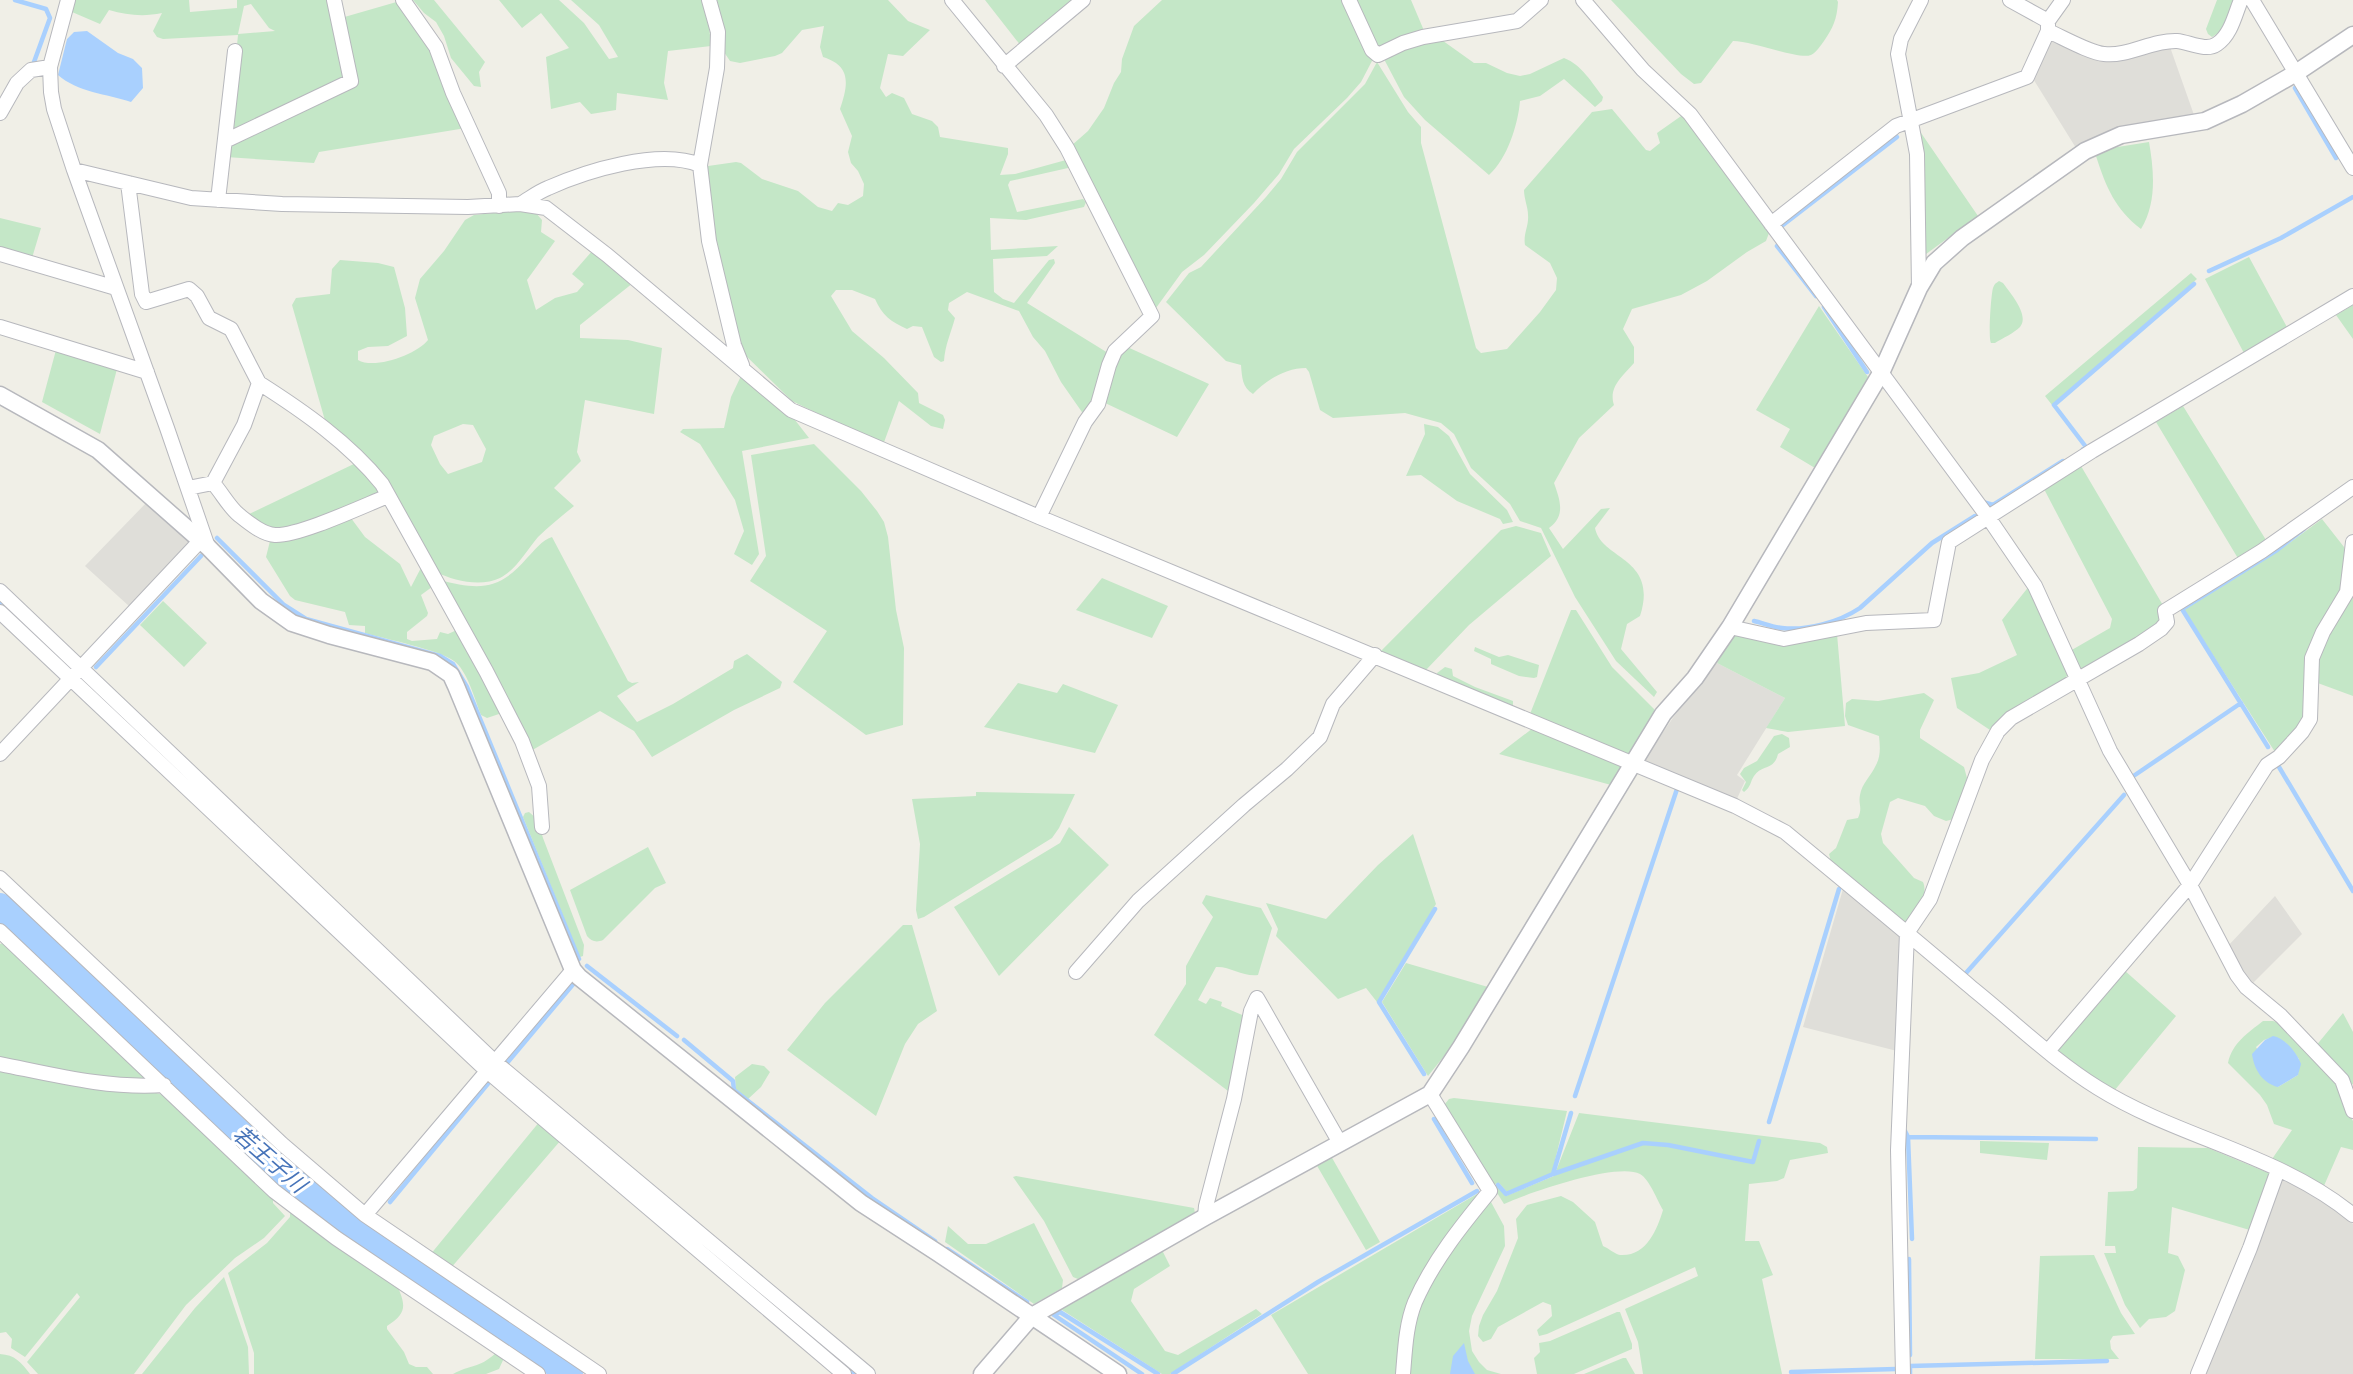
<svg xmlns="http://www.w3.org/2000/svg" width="2353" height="1374" font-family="Inter,'Noto Sans JP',sans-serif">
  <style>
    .industrial { fill: #dfded9 }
    .green { fill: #c4e7c7; fill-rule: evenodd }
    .water { fill: #a9d0fe }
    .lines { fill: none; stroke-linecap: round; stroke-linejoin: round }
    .stream { stroke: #a9d0fe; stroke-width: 4.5 }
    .river { stroke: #a9d0fe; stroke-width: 26 }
    .minor-casing { stroke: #b7b8bd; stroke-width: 16 }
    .tertiary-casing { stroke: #b7b8bd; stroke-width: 19 }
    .minor { stroke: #fff; stroke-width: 14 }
    .tertiary { stroke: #fff; stroke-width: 16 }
    .labels { text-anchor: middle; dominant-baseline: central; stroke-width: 6; stroke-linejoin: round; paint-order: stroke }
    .water-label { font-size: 22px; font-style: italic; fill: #4774b9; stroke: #fff }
  </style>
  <rect width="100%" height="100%" fill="#f0efe7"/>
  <path class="industrial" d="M2051 38 2100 61 2123 60 2170 47 2194 115 2076 148 2032 77Z
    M147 502 190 539V545L130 607 85 566Z
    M1717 663 1785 698 1737 775 1745 781 1736 801 1646 763 1645 758 1675 715Z
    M1843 889 1902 937 1897 1051 1803 1027Z
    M2275 896 2302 934 2251 985 2227 947Z
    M2279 1179 2298 1186 2322 1200 2353 1224V1374H2202Z"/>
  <path class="green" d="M75 0H189L190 12 237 8V0H331L347 76 228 136 238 35 163 39 157 37 153 31 162 13C143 17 127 15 109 10L100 24 72 12ZM251 4 269 28 275 31 238 34 244 6Z
    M413 0H434L485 62 479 72 481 87 474 86 451 58 444 36 436 22 424 13Z
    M499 0H559L584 23 609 59 618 57 599 25 571 0H703L708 14 711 46 668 51 664 83 668 100 617 93 616 110 591 114 580 102 551 109 546 57 569 48 541 13 522 28Z
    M714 0H888L908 21 930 30 903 56 888 54 880 88 886 97 892 93 904 98 912 114 932 121 938 127 940 137 1008 148V154L1000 175 1015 174 1066 160 1069 162 1068 168 1010 181 1008 185 1017 212 1083 199 1086 202 1084 207 1026 220 990 218 991 250 1058 246 1047 256 993 259 994 292 1003 299 1014 303 1049 260 1054 259 1055 263 1027 303 1108 353 1100 390 1084 415 1061 382 1045 351 1033 337 1019 311 967 292 949 303 948 310 955 318C951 333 945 345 944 361L941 362 934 357 922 327 913 326 907 329C891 322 882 315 875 299L852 290H836L831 296 852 331 884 358 918 393 919 403 943 415 945 420 943 429 931 426 899 401 883 445 792 401 741 351 714 237 706 170 708 166 736 162 741 163 762 179 798 191 818 207 832 211 838 203 848 205 863 196 864 184 858 171 851 163 848 152 852 136 840 109C848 85 852 66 823 57L820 47 824 26 802 30 782 53 775 56 740 63 730 61 724 52Z
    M985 0H1078L1021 46Z
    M1162 0H1346L1373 59 1361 82 1347 98 1294 149 1279 174 1254 203 1204 255 1182 272 1156 308 1152 310 1071 146 1088 131 1104 108 1114 83 1121 72 1122 59 1134 26Z
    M1354 0H1411L1425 33 1381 50 1374 47Z
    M1611 0H1837L1838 2C1837 19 1833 28 1824 41 1820 46 1817 52 1811 55 1799 60 1752 41 1733 41L1701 83 1694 84 1681 74Z
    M2217 0H2234L2221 31 2212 37 2208 34 2206 29Z
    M400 1 432 45 466 128 319 152 314 163 226 157 228 143 351 85 341 18Z
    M1439 38 1474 63H1486L1507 73 1520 76 1530 74 1564 58C1582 65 1592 83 1603 97L1602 101 1595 107 1564 79 1540 96 1520 101C1518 125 1507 159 1489 175L1425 120 1404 97 1385 61 1386 54Z
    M1377 62 1408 112 1421 127V143L1476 348 1481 353 1507 349 1540 312 1556 290 1557 278 1550 263 1525 245C1523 234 1529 226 1528 215 1528 207 1524 199 1524 190L1592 112 1612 109 1646 150 1650 151 1660 143 1657 133 1684 114 1769 233 1766 241 1747 252 1707 281 1681 295 1632 309 1623 329 1634 347V363C1623 376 1608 387 1614 405L1579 438 1554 483C1560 500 1566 516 1549 528L1563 549 1601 509 1610 508 1595 528C1601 560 1659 557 1640 616L1627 624 1621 649 1657 692 1654 697 1616 661 1575 597 1541 528 1520 521 1510 504 1471 468 1454 434 1441 423 1405 413 1333 418 1320 410 1309 372 1306 368C1286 368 1266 380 1253 394 1242 387 1242 377 1241 365L1226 361 1166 302 1189 273 1201 267 1266 197 1281 179 1297 152 1365 84Z
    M1917 127 1978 216 1922 257Z
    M2149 142C2154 171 2157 203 2141 229 2115 209 2106 187 2096 156L2105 149Z
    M521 210 535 212 542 220 541 232 555 241 527 280 536 310 555 298 577 292 584 284 572 274 593 250 633 283 580 325V338L628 340 662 348 654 414 585 400 577 452 581 461 554 488 574 506C562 516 549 526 538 537 527 550 516 570 500 578 481 587 454 581 436 572L391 488 326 424 292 305 296 298 330 294 332 269 340 260 378 263 394 267 405 308 407 336 388 346 368 347 358 351V360C375 370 417 354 428 340L415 298 420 279 444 251 465 220 474 215ZM463 424 473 425 486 449 482 462 448 474 440 464 431 445 434 436Z
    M0 218 41 228 32 258 0 249Z
    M2249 257 2288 329 2245 355 2205 279Z
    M2191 273 2197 279 2052 405 2045 396Z
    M1999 281 2003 283C2010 293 2030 315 2020 327 2014 333 2003 338 1995 343H1991C1988 338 1991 295 1993 288 1995 283 1995 284 1999 281Z
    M2353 305V339L2336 315Z
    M1819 306 1868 377 1815 468 1780 447 1790 429 1756 410Z
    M1125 346 1209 384 1177 437 1103 402 1114 361Z
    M56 350 117 369 100 434 42 402Z
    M741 376 795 420 809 438 742 451 759 554 752 565 734 554 744 531 735 500 700 444 680 432 683 429 724 428 731 397Z
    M2183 406 2266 540 2239 560 2156 422Z
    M1424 424 1438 427 1449 436 1470 474 1507 510 1513 522 1503 524 1500 519 1457 501 1421 475 1406 476 1425 434Z
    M814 444 861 491 877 511 884 522 888 537 896 610 904 648 903 725 866 735 793 682 827 631 750 581 766 556 751 455Z
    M358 462 376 480 381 495 279 532 245 516Z
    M2081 466 2164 607 2163 621 2079 673 2070 651 2110 628 2112 619 2044 489Z
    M348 514 365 537 400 564 411 587 423 564 433 582 432 587 421 595 428 613 427 616 407 632V639L412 641 437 639 440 632 448 634 459 629 502 708 499 714 487 718 481 715C475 700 467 670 454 661 440 650 385 639 365 633V626L349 625 345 612 295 600 290 596 266 557 271 537Z
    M2322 519 2344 547 2345 584 2316 636 2305 722 2275 752 2184 610 2277 552Z
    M1516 526 1541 533 1551 556 1469 625 1425 671 1380 652 1501 530Z
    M552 537 628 681 632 683 639 682 617 696 637 722 673 704 733 668 734 661 747 654 782 682 780 688 734 710 652 757 634 731 600 711 529 752 439 580C479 590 499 591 527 558 534 551 542 540 552 537Z
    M1102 578 1168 606 1152 638 1076 610Z
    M2030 585 2068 670 2067 676 2062 682 1993 732 1957 708 1951 678 1979 673 2017 655 2002 620Z
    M2353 587V696L2315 682C2317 645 2336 619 2353 587Z
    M163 601 207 643 184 667 140 625Z
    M1571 610H1576L1612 667 1654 709 1655 713 1630 753H1624L1530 714Z
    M1739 634H1837L1845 726 1788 732 1766 728 1785 698 1717 663 1733 635Z
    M1475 647 1499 657 1508 655 1539 665 1537 677 1534 678 1519 676 1491 664V659L1474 651Z
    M1445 667 1452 669 1453 676 1475 687 1513 701V706L1438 677 1437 673Z
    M1018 683 1057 693 1063 684 1118 705 1095 753 984 727Z
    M1924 693 1934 700 1920 730V738L1964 767 1967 778 1954 819 1946 821 1934 816 1925 806 1898 798 1890 802 1881 834 1883 843 1914 878 1923 882C1929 895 1916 920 1902 924L1831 862 1829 854 1836 848 1847 820 1858 818C1863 807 1858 805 1860 795 1862 783 1871 776 1876 765 1881 756 1880 746 1879 736L1848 725 1845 716 1846 703 1852 699 1878 701Z
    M1533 728 1618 762 1621 769 1611 785 1499 754Z
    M1782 734 1789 738 1790 747 1778 754C1774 771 1762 764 1754 776 1750 782 1751 787 1744 792L1742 790 1746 782 1740 774 1744 768 1757 761 1774 736Z
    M976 792 1075 794 1059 828 1052 838 924 917 918 919 916 910 920 844 912 799 976 796Z
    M529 812 537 819 543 838 584 945 583 956 580 957 578 953 523 817 525 813Z
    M1069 827 1109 865 999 976 954 907 1060 843Z
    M1413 834 1436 904 1377 1002 1366 988 1338 999 1276 936 1278 929 1266 903 1326 919 1378 865Z
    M648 847 666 883 655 888 603 940C596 943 591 941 587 936L570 890Z
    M1206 895 1261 908 1272 928 1258 975C1243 977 1230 966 1216 967L1198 1000 1206 1004 1210 998 1222 1002 1221 1006 1247 1017 1232 1094 1154 1035 1186 984V966L1213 917 1202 903Z
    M903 925H912L937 1011 918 1024 905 1044 876 1116 787 1050 825 1003Z
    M3 943 148 1077 143 1084 0 1061V944Z
    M1406 963 1488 987 1453 1045 1428 1076 1382 1002Z
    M2124 970 2176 1016 2114 1091 2056 1052Z
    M2343 1013 2353 1032V1084L2347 1087 2315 1047Z
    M2263 1021H2273L2285 1025 2338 1080 2343 1102 2353 1121V1150L2341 1147 2323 1188 2270 1162 2292 1130 2274 1124 2267 1105 2260 1095 2228 1063C2232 1043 2248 1033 2263 1021ZM2273 1037 2286 1043 2299 1059 2298 1075 2278 1087 2256 1047 2264 1040Z
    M752 1064 764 1066 770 1072 761 1087 748 1099 736 1089 735 1077Z
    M0 1071 94 1089 156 1093 167 1096 273 1194V1203L285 1216 264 1238 235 1258 186 1305 134 1374H38L27 1362 80 1297 77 1293 25 1357 11 1348 12 1339 6 1332 0 1333Z
    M1454 1098 1567 1111 1552 1173 1507 1192 1499 1183 1492 1185 1444 1105 1449 1099Z
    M1579 1113 1820 1143 1827 1147 1828 1153 1790 1160 1784 1178 1777 1181 1749 1184 1745 1241H1759L1773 1275 1762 1279 1782 1374H1643L1638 1342 1625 1309 1698 1276 1695 1267 1547 1334 1539 1336 1537 1330 1552 1316 1551 1305 1543 1302 1498 1327 1491 1339 1483 1342 1478 1336 1479 1326 1483 1315 1497 1291 1518 1238 1516 1219 1527 1205 1561 1196 1573 1202 1595 1222 1603 1246C1608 1248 1615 1254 1620 1255 1646 1257 1657 1230 1663 1210 1657 1200 1650 1180 1640 1174 1617 1162 1528 1193 1504 1204L1494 1188 1498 1186 1506 1196 1554 1176Z
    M540 1121 561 1140 450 1269 430 1255Z
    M1980 1141 2049 1143 2047 1160 1980 1153Z
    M2138 1147 2208 1148 2271 1174 2253 1231 2172 1207 2168 1253 2178 1256 2185 1270 2175 1311 2166 1317 2149 1319 2140 1328 2125 1305 2104 1253H2116L2115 1246H2105L2108 1192 2133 1191 2137 1188Z
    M1331 1156 1380 1242 1366 1250 1316 1164Z
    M1016 1176 1194 1208 1195 1213 1078 1279 1073 1277 1044 1221 1013 1177Z
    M1477 1194 1479 1197 1427 1269 1398 1374H1308L1271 1315Z
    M280 1201 397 1285C406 1306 407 1313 387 1326V1329L404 1352 409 1364 416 1367H427L433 1374H254V1353L228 1273 267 1243 290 1217V1212Z
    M1488 1202H1491L1504 1226 1505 1246 1472 1316 1469 1331 1472 1351 1479 1362 1487 1370 1501 1374H1407L1418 1305 1448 1252Z
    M1034 1223 1063 1280 1062 1288 1034 1304 945 1242 948 1226 968 1244H986Z
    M1162 1250 1170 1266 1134 1289 1131 1301 1165 1351 1178 1355 1256 1309 1262 1314 1170 1374H1162L1059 1308Z
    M2094 1255 2121 1313 2135 1334 2113 1336 2110 1341 2111 1349 2119 1359H2035L2040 1256Z
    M224 1277 248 1347 249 1374H142L195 1308Z
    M1617 1312H1620L1632 1344V1349L1574 1374H1537L1534 1358 1540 1352 1539 1343 1550 1341Z
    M496 1353 504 1358 499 1369 486 1374H453C471 1364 478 1369 496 1353Z
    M0 1354C15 1355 21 1362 30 1374H0Z
    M1623 1358H1626L1635 1374H1584Z"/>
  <path class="water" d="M87 31 118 53 133 59 142 68 143 88 131 102C107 94 77 92 58 75L67 39 74 32Z
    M2273 1036C2285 1038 2297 1053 2301 1064L2298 1075 2278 1087C2262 1083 2254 1069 2252 1054L2265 1040Z
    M1464 1343 1468 1361 1475 1374H1450L1453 1356Z"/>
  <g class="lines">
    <path class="stream" d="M15 0 46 9 50 18 34 62
      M2295 88 2336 158
      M1783 225 1897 137
      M1777 246 1816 296
      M2209 271 2281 238 2353 197
      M1824 307 1867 372
      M2083 449 2086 447 2054 405 2194 284
      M1983 502 1993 505 2063 461
      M217 538 284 605 306 619 440 656 453 664 467 687 579 959
      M0 602 71 670
      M1754 621C1763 623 1772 627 1782 628 1807 631 1839 622 1860 608L1932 543 1975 516
      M96 667 201 556
      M81 679 208 798
      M2268 747 2182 609 2277 550 2304 529
      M2279 767 2353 891
      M2132 777 2241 703
      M587 966 677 1036
      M1966 973 2124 795
      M684 1040 733 1081 734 1090 872 1198 935 1241
      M507 1063 575 982
      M1424 1074 1379 1002 1435 909
      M176 1086 188 1084
      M1575 1096 1677 789
      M1434 1119 1472 1183
      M1769 1122 1839 889
      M1905 1131 1908 1137 1912 1239
      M1908 1137 2096 1139
      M1553 1174 1571 1113
      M1498 1185 1506 1194 1553 1174 1643 1143 1668 1145 1753 1162 1759 1141
      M390 1202 491 1080
      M660 1209 855 1374
      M363 1234 368 1228
      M947 1249 1027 1302
      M1909 1259 1910 1355
      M1054 1315 1060 1312 1158 1374
      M1054 1315 1142 1374
      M1791 1372 1896 1369
      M1173 1374 1318 1282 1477 1191
      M1910 1374V1366L2107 1361"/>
    <path class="river" d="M0 906 274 1165 349 1224 570 1374"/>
    <defs>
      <path id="minor" d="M68 0 50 67 51 92 54 109 74 170 167 428 208 547
        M403 0 436 47 453 93 499 193V206
        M709 0 718 32 717 68 700 165 709 241 734 345 742 365
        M952 0 1046 115 1067 148 1152 316 1115 351 1109 365 1098 404 1085 422 1039 517
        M1349 0 1372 50 1378 55 1403 43 1423 37 1517 21 1541 0
        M1583 0 1643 70 1690 114 1988 517 2035 586 2110 751 2190 885 2237 975 2246 987 2281 1016 2342 1080 2353 1111
        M2010 0 2048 21
        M2252 0 2353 168
        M2048 31C2062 37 2090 53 2104 54 2128 57 2152 40 2177 41 2189 42 2206 52 2217 44 2231 35 2235 14 2241 0
        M1004 66 1083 0
        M0 113 17 83 31 70 50 67
        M225 141 351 81 334 0
        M74 170 191 198 282 204 468 207 520 204 546 208 607 255 791 410 1039 517 1735 806 1785 832C1848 884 1911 936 1973 989 2014 1022 2053 1060 2098 1088 2178 1138 2279 1154 2353 1215
        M128 183 142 294 146 302 189 289 197 296 209 318 231 329 259 383 244 425 213 483 188 488
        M218 200 235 51
        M520 204C529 199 538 192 548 188 586 171 659 148 700 165
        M1771 224 1896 126 2027 77 2048 31V21L2063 0
        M0 254 116 288
        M1919 288 1917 154 1898 54 1901 39 1921 0
        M0 327 147 372
        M259 383C303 411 349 443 382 484L486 671 522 741 539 786 542 827
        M213 483C222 493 229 507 239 515 249 523 262 534 275 535 299 536 363 506 388 496
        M0 591 495 1062 868 1374
        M0 612 487 1071 844 1374
        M1730 627 1784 639 1866 623 1934 620 1949 542 2092 451 2353 296
        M0 754 200 541
        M0 878 282 1144 365 1215 599 1374
        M0 931 274 1191 336 1238 538 1374
        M1076 972 1138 901 1244 805 1287 769 1320 737 1333 704 1375 655
        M1257 998 1340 1143
        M2048 1051 2190 885 2267 765 2279 757 2302 732 2310 719 2312 658 2323 632 2347 592 2353 542
        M0 1064C55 1075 108 1089 164 1085
        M365 1215 573 970
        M1205 1217 1206 1206 1234 1099 1251 1011 1257 998
        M1403 1374C1405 1350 1406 1324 1415 1302 1433 1261 1462 1225 1490 1191L1430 1094
        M1903 1374 1898 1150 1907 933 1930 899 1982 760 1998 731 2011 718 2139 644 2161 629 2167 622 2165 611 2262 551 2353 487
        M2198 1374 2250 1248 2278 1170"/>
      <path id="tertiary" d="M0 395 98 450 208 547 261 601 292 623 329 635 432 662 451 675 456 686 573 970 579 977 861 1203 938 1253 1118 1374
        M982 1374 1032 1316 1205 1217 1430 1094 1461 1047 1663 714 1695 678 1730 627 1881 373 1919 288 1934 263 1962 238 2085 151 2121 135 2205 121 2242 104 2296 73 2353 35"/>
    </defs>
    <use href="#minor" class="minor-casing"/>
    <use href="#tertiary" class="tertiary-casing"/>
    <use href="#minor" class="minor"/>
    <use href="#tertiary" class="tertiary"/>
  </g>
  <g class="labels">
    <g class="water-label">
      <text transform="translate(270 1159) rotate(41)">若王子川</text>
    </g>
  </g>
</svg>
